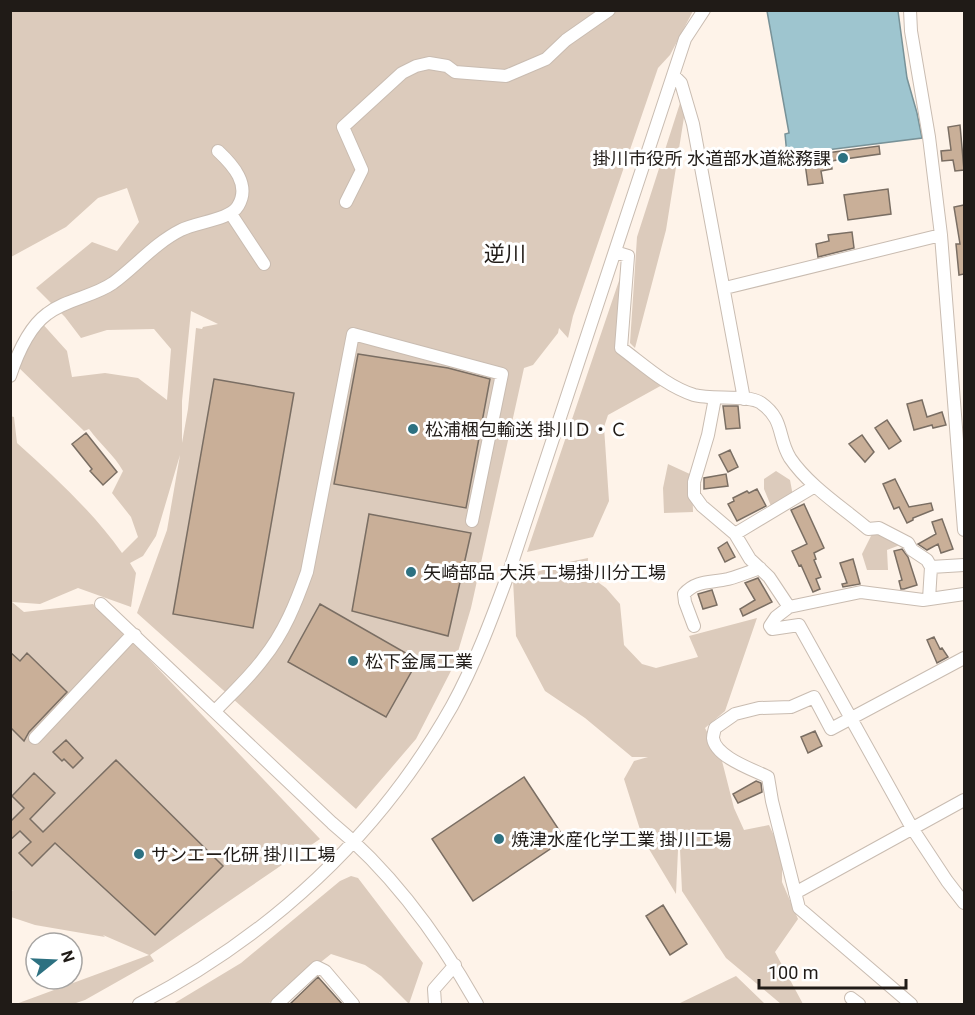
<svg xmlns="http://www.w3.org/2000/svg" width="975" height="1015" font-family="Roboto,'Noto Sans JP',sans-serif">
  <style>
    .green { fill: #dccbbc; fill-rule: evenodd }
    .water { fill: #9ec5cf; stroke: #789298; stroke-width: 1.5 }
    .building { fill: #c9af98; stroke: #7a6e63; stroke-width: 1.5 }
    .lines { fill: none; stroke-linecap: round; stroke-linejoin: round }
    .minor-casing { stroke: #c9bcb1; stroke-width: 14 }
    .minor { stroke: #fff; stroke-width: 12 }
    .poi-dot { fill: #2d7181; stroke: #fff; stroke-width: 2 }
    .labels { text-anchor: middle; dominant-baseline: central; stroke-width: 6; stroke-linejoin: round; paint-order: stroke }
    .poi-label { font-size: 18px; fill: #201b17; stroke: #fff; text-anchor: start }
    .quarter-label { font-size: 21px; fill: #201b17; stroke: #fff }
  </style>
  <rect width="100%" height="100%" fill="#fef3e9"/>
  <path class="green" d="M11 11H693L670 55 658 68 573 316 568 338 559 328 558 333 533 365 524 368 471 608 454 665 416 739 356 809 137 613 167 530 180 455 156 536 143 556 130 563 136 573 131 607 78 588 40 604 12 602 24 612 93 604 129 638 320 839 150 955 154 961 85 1000 73 1004H16L149 955 103 935 105 937 35 925 11 917V890L14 891 10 889V416L14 417 17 443C54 476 93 512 122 553L138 537 131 517 112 493 123 471C114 455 100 444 89 429L84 431 15 364 40 321 67 351 72 377 105 373 138 378 167 400 171 349 154 329 107 330 81 338 65 317 36 288 92 242 117 251 139 222 127 188 98 198 66 227 11 257ZM191 311 218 324 203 327 202 329 196 328 188 409 182 443V401Z
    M682 97 685 111 666 230 635 348 630 343 637 237Z
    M625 263 619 350 664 384 608 415 604 427 609 501 593 537 527 552Z
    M668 464 692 475 693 512 664 513 663 488Z
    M776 471 790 480 793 496 771 506 764 489V479Z
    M873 532 884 533 900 545 887 550 888 570H867L862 554Z
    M588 558 587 574 606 588 620 604 624 645 642 664 656 668 698 657 689 636 757 618 725 711 705 728 722 761 734 808 744 830 769 825 782 853V882L798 919 775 952 803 1004H781L726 958 682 891 679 828 676 894 643 839 624 779 634 761 648 757H632L585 718 545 691 516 636 513 580 564 563Z
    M351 876 358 878 423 963 409 1004 381 976 365 965 331 954 268 1004H173L241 963 340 881Z
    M736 976 765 1004H678Z"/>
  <path class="water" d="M767 11H898L907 78 917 113 922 138 787 155 785 134 789 133Z"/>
  <path class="building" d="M960 125 964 170 955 171 953 160 942 161 941 151 951 150 948 127Z
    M879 146 880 154 831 161 832 169 821 171 823 183 808 185 804 156Z
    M888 189 891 214 848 220 844 195Z
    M964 205V274L959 275 956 244H960L954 207Z
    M852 232 854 248 818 257 816 244 829 241 828 235Z
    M358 354 448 368 490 379 466 508 334 484Z
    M214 379 294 393 253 628 173 614Z
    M922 400 927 417 942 412 946 425 933 428 932 425 914 430 907 404Z
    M723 406H738L740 428 726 429Z
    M887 420 901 441 889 449 875 428Z
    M86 433 117 472 103 485 90 471 92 469 72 444Z
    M862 435 874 452 865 462 849 444Z
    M730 450 738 467 728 472 719 455Z
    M726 474 728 486 704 489V478Z
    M895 479 909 507 931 503 933 510 913 518V520L907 523 899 507 894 509 883 484Z
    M757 489 766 506 737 521 728 504 734 501 733 498 747 491 749 493Z
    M804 504 824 548 814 553 816 559 814 560 821 577 816 579 820 589 813 592 801 565 799 566 792 551 807 544 791 510Z
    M369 514 471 533 448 636 352 611Z
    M942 519 953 549 941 553 938 544 927 550 918 544 936 534 932 522Z
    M727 542 735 557 725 562 718 548Z
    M902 549 908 557 917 585 904 589H901L899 581 902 580 894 551Z
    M853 559 860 584 843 587 842 584 847 583 840 563Z
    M758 578 772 602 743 616 740 609 755 600 745 583Z
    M712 590 717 605 703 609 698 594Z
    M320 604 418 660 386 717 288 662Z
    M934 637 940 649 942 648 948 657 937 663 927 640Z
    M10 652 20 661 27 653 67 692 29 732 24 741 10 727Z
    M815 731 822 746 808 753 801 737Z
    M66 740 83 758 73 768 64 759 62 761 53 752Z
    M116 760 223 866 155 935 55 843 32 866 19 853 31 842 20 831 10 840V822L24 808 12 796 34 773 55 793 30 819 43 832Z
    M524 777 565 839 473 901 432 839Z
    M756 781 761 783 762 792 738 803 733 794Z
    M663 905 687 944 670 955 646 916Z
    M318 977 343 1005H289Z"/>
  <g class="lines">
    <defs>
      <path id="minor" d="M910 10 911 31 929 137 941 235 964 530
        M673 75 681 83 693 124 744 399
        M346 202 362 170 343 127 402 73 416 66 429 63 447 66 455 72 506 76 546 59 566 40 609 10
        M231 214 264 264
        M615 252 628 256 621 348C644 365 666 386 694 395 711 400 749 394 761 403 785 420 777 437 790 458 809 486 842 507 868 529L879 528 908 543 912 550 927 560 931 567 929 599
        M725 288 941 235
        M10 376C17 355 28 328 47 314 66 299 93 297 113 283 136 266 155 243 181 230 196 222 230 220 238 206 251 185 233 165 218 151
        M715 398 708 435 694 482V495L702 506 735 534 750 559 769 577 789 607 776 617 770 626 772 629 799 625 912 828 947 881 964 903
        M735 534 815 486
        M931 567 964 565
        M101 604 332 823C392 872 439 937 477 1004
        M789 607 861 592 923 600 964 594
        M694 626 685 602 684 594C696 580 711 583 728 579 739 576 749 572 760 568
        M215 711C231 694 249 678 263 659 284 633 296 603 307 572L353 334 502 374 472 521
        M35 738 129 638 135 635
        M795 893 964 800
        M851 998 859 1004
        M139 1004C270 936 379 836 452 706 475 664 492 618 509 572L685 39 704 10
        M277 1004 317 967 325 971 353 1004
        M435 1004 434 989 455 965
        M911 1004 799 908 772 801 768 777C754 770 715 757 713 738 713 735 714 732 715 728L735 714 759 708 791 707 814 697 831 729 964 658"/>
    </defs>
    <use href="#minor" class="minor-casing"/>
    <use href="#minor" class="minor"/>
  </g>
  <g class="poi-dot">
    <circle cx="843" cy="158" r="6"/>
    <circle cx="413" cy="429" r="6"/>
    <circle cx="411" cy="572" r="6"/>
    <circle cx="353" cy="661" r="6"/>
    <circle cx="499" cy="839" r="6"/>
    <circle cx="139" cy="854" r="6"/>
  </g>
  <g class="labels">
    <g class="poi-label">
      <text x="831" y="158" text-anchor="end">掛川市役所 水道部水道総務課</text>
      <text x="425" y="429">松浦梱包輸送 掛川Ｄ・Ｃ</text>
      <text x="423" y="572">矢崎部品 大浜 工場掛川分工場</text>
      <text x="365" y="661">松下金属工業</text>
      <text x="511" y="839">焼津水産化学工業 掛川工場</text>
      <text x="151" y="854">サンエー化研 掛川工場</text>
    </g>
    <g class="quarter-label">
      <text x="505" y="254">逆川</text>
    </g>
  </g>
  <rect width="975" height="1015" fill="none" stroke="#201b17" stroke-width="24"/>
  <g transform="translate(54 961) rotate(72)"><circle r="28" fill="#ffffff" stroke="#a6a4a2" stroke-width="1.5"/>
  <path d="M0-4.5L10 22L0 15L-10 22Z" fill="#2d7181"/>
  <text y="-9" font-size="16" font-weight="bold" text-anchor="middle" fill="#201b17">N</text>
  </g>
  <path d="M759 979v9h147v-9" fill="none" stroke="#201b17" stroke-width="3"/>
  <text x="768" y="979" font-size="18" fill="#201b17" stroke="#ffffff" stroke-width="4.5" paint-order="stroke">100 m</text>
</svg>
